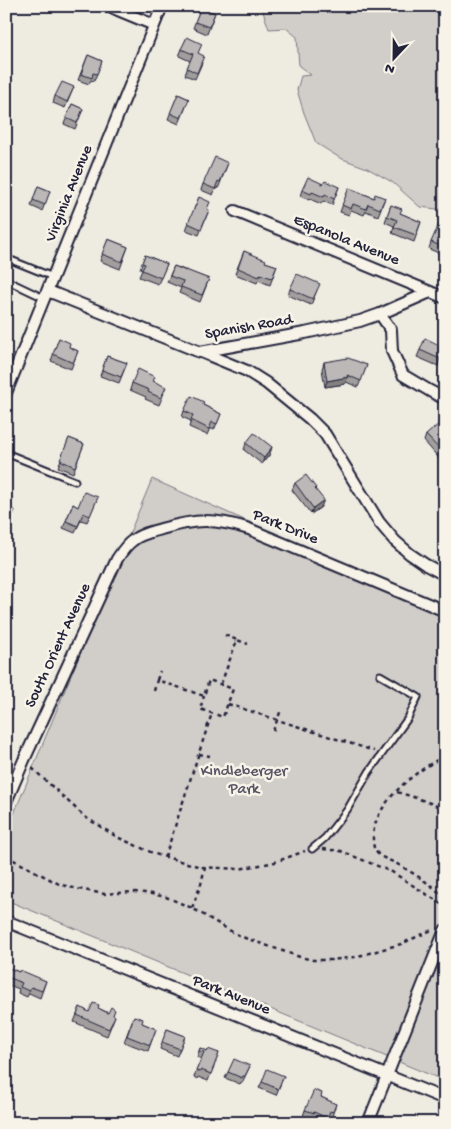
<svg xmlns="http://www.w3.org/2000/svg" width="451" height="1129" font-family="'Gochi Hand',sans-serif">
  <style>
    .green { fill: #d1cdc9; stroke: #7a7882 }
    .lines { fill: none; stroke-linecap: round; stroke-linejoin: round }
    .lane-casing { stroke: #22223b; stroke-width: 9 }
    .street-casing { stroke: #22223b; stroke-width: 14 }
    .path { stroke: #22223b; stroke-width: 2.5; stroke-dasharray: 4 4; stroke-linecap: butt }
    .lane { stroke: #f7f3e8; stroke-width: 5 }
    .street { stroke: #f7f3e8; stroke-width: 10 }
    .wall { fill: #a19e9d; stroke: #22223b }
    .shaded-wall { fill: #838180; stroke: #22223b }
    .building { fill: #bbb8b7; stroke: #22223b }
    .labels { text-anchor: middle; dominant-baseline: central; stroke-width: 5; stroke-linejoin: round; paint-order: stroke }
    .street-label { font-size: 16px; fill: #22223b; stroke: #f7f3e8 }
    .park-label { font-size: 16px; fill: #575566; stroke: #f7f3e8 }
  </style>
  <rect width="100%" height="100%" fill="#eeebe1"/>
  <filter id="ink" filterUnits="userSpaceOnUse"><feTurbulence type="fractalNoise" baseFrequency=".02" numOctaves="2"/><feDisplacementMap in="SourceGraphic" scale="10" xChannelSelector="R" yChannelSelector="G"/><feConvolveMatrix kernelMatrix="1 2 1 2 8 2 1 2 1" color-interpolation-filters="sRGB"/></filter>
  <g filter="url(#ink)">
    <path class="green" d="M261 6H445V210L420 207 392 182 367 168 340 158 316 143 304 113 297 90 301 76 311 75 299 66 297 37 286 28 269 29Z
      M152 479 445 609V1081L6 900V833Z"/>
    <g class="lines">
      <defs>
        <path id="lane" d="M6 258 53 277
          M6 280 44 298
          M6 453 75 481
          M312 849 325 838 347 810 369 772 408 718 418 697 380 675"/>
        <path id="street" d="M108 6 154 25
          M235 211 445 298
          M48 291 200 352 305 333 360 321 380 314 430 292
          M380 314 391 330 392 351 403 375 430 391 445 399
          M201 352 247 371 266 383 310 419 325 434 379 522 395 541 410 554 426 565 445 575
          M6 393 162 6
          M6 802 24 760 117 559C121 553 126 545 132 541 140 534 151 532 161 529 196 519 214 518 249 529L445 611
          M6 921 445 1099
          M368 1123 445 930"/>
      </defs>
      <use href="#lane" class="lane-casing"/>
      <use href="#street" class="street-casing"/>
      <path class="path" d="M225 635 237 640
        M157 680 160 671
        M221 684 237 640 248 644
        M154 691 157 680 204 696 209 680 233 689 223 717 200 709 204 696
        M228 704 374 751
        M273 731 281 710
        M199 754 210 756
        M445 756C416 770 375 802 373 836 373 843 373 849 378 854 384 859 392 861 399 865 416 875 432 884 445 899
        M32 768 85 817 117 837 155 854 201 867 239 869 275 862 305 851
        M397 792C414 797 430 802 445 810
        M323 849 341 851 392 872 445 906
        M6 856 59 884 69 887 104 894 133 892 147 893 166 897 192 908 234 933 245 938 300 957 313 960H331L355 957 401 944 434 929
        M165 857 212 713
        M192 908 201 884 205 867"/>
      <use href="#lane" class="lane"/>
      <use href="#street" class="street"/>
    </g>
    <path class="wall" d="M201 7 215 13 207 34 193 28Z
      M187 37 198 54 202 63 195 79 185 75 190 61 179 56Z
      M88 55 102 61 94 81 91 80 89 84 78 80Z
      M74 87 65 108 53 103 55 96Z
      M178 94 189 99 179 124 168 119Z
      M72 104 83 109 75 129 64 124Z
      M228 163 218 189 216 188 213 195 201 190 203 184Z
      M323 184 339 187 332 205 323 201 321 204 310 199 309 200 300 196 302 190Z
      M38 186 50 191 42 211 31 206Z
      M349 188 374 198H385L378 216 366 211 364 215 351 210 349 215 340 212Z
      M199 197 207 209 209 210 199 235 186 230Z
      M391 205 400 213 421 222 414 242 392 233 394 226 385 222Z
      M445 227V252L442 251 441 254 429 249 431 242Z
      M108 239 128 247 120 269 100 261Z
      M244 251 265 262 277 266 270 285 258 280 257 283 235 274Z
      M145 255 167 264 158 284 139 277 142 270 140 269Z
      M174 266 209 279 200 302 179 293 181 288 167 282Z
      M290 289 317 290 311 305 288 295Z
      M59 338 69 347 78 351 71 369 51 361Z
      M445 338V361L440 359 438 366 417 357 420 350 439 345Z
      M107 356 127 363 119 383 100 376Z
      M324 362 367 365 358 387 346 382 345 384 325 387 322 369Z
      M154 381 164 393 159 405 145 399 146 397 130 390 132 383Z
      M203 405 221 414 214 430 210 428 207 435 189 427 191 421 182 417 184 411Z
      M445 428V461L443 463 424 441 426 435Z
      M69 438 84 444 73 473 58 467Z
      M246 443 270 454 262 464 244 450Z
      M295 483 316 490 321 507 311 514 292 490Z
      M98 497 87 522 81 520 75 533 63 528 73 504 78 507Z
      M6 967 19 972 46 981 40 998 29 993 27 997 18 993 19 989 6 984Z
      M80 1007 89 1012 98 1008 115 1016 107 1036 74 1022Z
      M134 1016 142 1023 156 1029 148 1051 124 1042Z
      M167 1029 185 1036 177 1056 160 1049Z
      M200 1048 207 1051 219 1053 208 1081 198 1077 197 1079 194 1077 201 1059 197 1057Z
      M250 1066 242 1083 241 1082 240 1084 225 1078 228 1072Z
      M284 1076 276 1095 259 1088 262 1082Z
      M321 1097 336 1104 331 1119 328 1117 326 1123H321L312 1118 311 1120 303 1116 305 1110Z"/>
    <path class="shaded-wall" d="M348 377 345 384 325 387 327 381Z
      M272 447 270 454 262 464 264 458Z
      M324 500 321 507 311 514 313 508Z"/>
    <path class="building" d="M201 7 215 13 209 27 195 22Z
      M187 37 202 44 198 53 204 56 197 73 187 68 193 54 181 49Z
      M88 55 102 61 97 74 93 73 92 78 81 74Z
      M62 82 74 87 67 102 55 96Z
      M178 94 189 99 181 118 170 113Z
      M72 104 83 109 77 123 66 118Z
      M215 157 228 163 220 182 218 181 215 189 203 184Z
      M308 177 323 184 325 181 339 187 334 199 325 194 324 197 312 192 311 194 302 190Z
      M38 186 50 191 45 205 33 200Z
      M349 188 374 198 375 194 385 198 380 209 368 204 366 209 353 204 351 209 342 205Z
      M199 197 210 202 207 209 209 210 201 229 188 223Z
      M391 205 402 209 400 213 421 222 416 235 394 227 397 220 387 216Z
      M439 224 445 227V244L443 247 431 242Z
      M108 239 128 247 122 262 102 254Z
      M244 251 266 260 265 262 277 266 272 278 260 274 259 277 238 268Z
      M145 255 167 264 161 278 142 270 145 264 142 263Z
      M174 266 186 271V270L209 279 202 295 181 287 183 281 170 276Z
      M297 274 320 284 313 299 290 289Z
      M442 336 445 338V353L443 352 440 359 420 350 425 338 439 345Z
      M59 338 70 343 69 347 78 351 73 363 53 354Z
      M107 356 127 363 121 377 102 370Z
      M348 358 367 365 361 381 347 375 348 377 327 381 324 362Z
      M138 369 155 377 153 381 166 387 161 398 148 392 149 390 132 383Z
      M191 396 204 402 203 405 221 414 217 424 212 422 209 429 191 420 193 415 184 411Z
      M440 423 445 428V455L426 435Z
      M254 433 272 447 264 458 246 443Z
      M69 438 84 444 75 467 60 460Z
      M306 475 316 488 315 489 324 500 313 508 295 483Z
      M84 492 98 497 90 516 83 513 78 526 66 521 73 504 78 507Z
      M6 506 15 510 9 525 8 524 6 529Z
      M6 967 19 972 20 970 46 981 42 991 31 987 29 991 20 987 22 983 8 977 7 980H6Z
      M93 1003 99 1005 98 1008 108 1013 111 1007 115 1010 113 1015 115 1016 109 1029 77 1015 80 1007 89 1012Z
      M134 1016 143 1019 142 1023 156 1029 150 1045 127 1036Z
      M167 1029 185 1036 180 1049 162 1042Z
      M200 1048 207 1051 208 1049 219 1053 211 1074 201 1070 200 1072 196 1071 204 1052 199 1051Z
      M234 1059 250 1066 245 1076H243L242 1078 228 1072Z
      M267 1069 284 1076 278 1089 262 1082Z
      M314 1090 322 1093 321 1097 336 1104 333 1112 330 1111 327 1118 314 1112V1113L305 1110Z"/>
  </g>
  <g class="labels">
    <g class="street-label">
      <text transform="translate(70 194) rotate(-68)">Virginia Avenue</text>
      <text transform="translate(346 241) rotate(22)">Espanola Avenue</text>
      <text transform="translate(249 328) rotate(-10)">Spanish Road</text>
      <text transform="translate(285 528) rotate(22)">Park Drive</text>
      <text transform="translate(59 646) rotate(-65)">South Orient Avenue</text>
      <text transform="translate(231 996) rotate(22)">Park Avenue</text>
    </g>
    <g class="park-label">
      <text x="244" y="772">Kindleberger<tspan x="244" dy="18">Park</tspan></text>
    </g>
  </g>
  <rect width="451" height="1129" fill="none" stroke="#f7f3e8" stroke-width="25"/>
  <rect x="12" y="12" width="426" height="1104" fill="none" stroke="#22223b" stroke-width="2" filter="url(#ink)"/>
  <g transform="translate(394 58) rotate(202)" stroke="#f7f3e8" stroke-width="4" paint-order="stroke">
  <path d="M0-4L9 19L0 12L-9 19Z" fill="#22223b"/>
  <text y="-8" font-size="14" font-weight="bold" text-anchor="middle" fill="#22223b">N</text>
  </g>
</svg>
